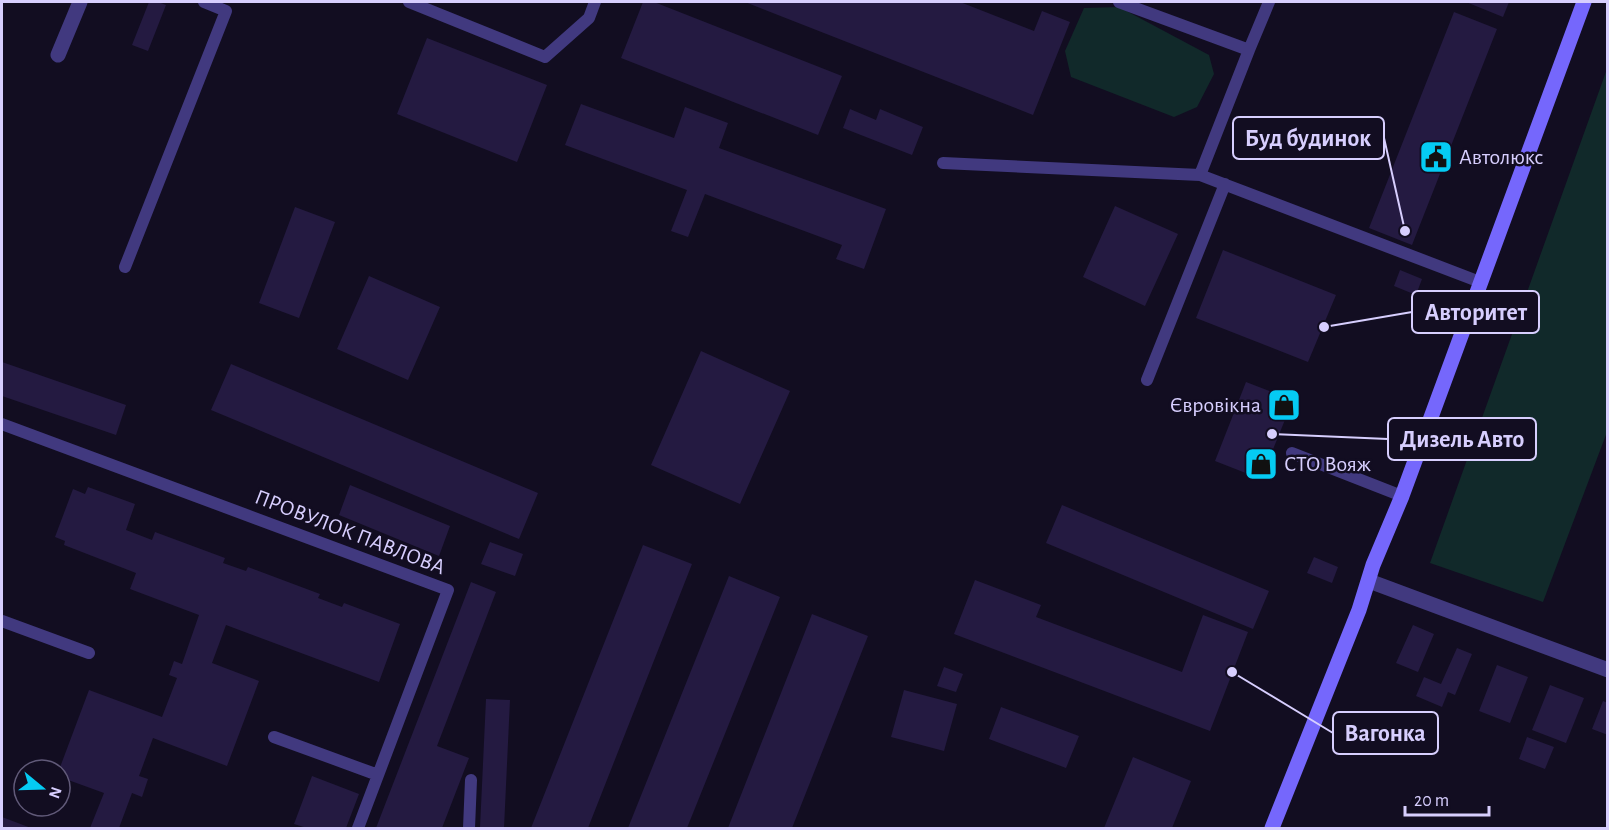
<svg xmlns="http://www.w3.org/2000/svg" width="1609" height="830" font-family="'Alegreya Sans',sans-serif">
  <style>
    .green { fill: #11292a }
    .building { fill: #241a41 }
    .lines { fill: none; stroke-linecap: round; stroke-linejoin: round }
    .service { stroke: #41397f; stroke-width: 12 }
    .minor { stroke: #41397f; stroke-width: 15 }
    .secondary { stroke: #7567fc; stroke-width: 15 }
    .labels { text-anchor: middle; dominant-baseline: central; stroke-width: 5; stroke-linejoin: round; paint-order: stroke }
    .poi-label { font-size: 22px; fill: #d7cefe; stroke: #120d21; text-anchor: start }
    .street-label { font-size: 22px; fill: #d7cefe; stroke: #120d21 }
    .leader { fill: none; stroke: #d7cefe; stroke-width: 2 }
    .callout-dot { fill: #d7cefe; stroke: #120d21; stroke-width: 2 }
    .callout { fill: #120d21; stroke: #d7cefe; stroke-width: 2 }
    .callout-label { font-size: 24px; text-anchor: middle; font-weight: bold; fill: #d7cefe }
  </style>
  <rect width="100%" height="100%" fill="#120d21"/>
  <path class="green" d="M1119 7 1209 55 1214 74 1197 107 1174 117 1071 77 1065 51 1084 8Z
    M1607 69V432L1543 602 1430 563Z"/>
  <path class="building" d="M149 2H158L166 5 148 51 132 45Z
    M643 2H654L842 76 818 135 621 58Z
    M745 2H960L1034 31 1042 11 1070 22 1033 115Z
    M1466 2H1509L1503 17Z
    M1454 12 1497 29 1412 245 1369 228Z
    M427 38 547 85 517 162 397 114Z
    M581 104 674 138 685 107 728 123 719 148 886 209 864 269 836 259 842 245 705 194 688 237 671 231 687 190 565 145Z
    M850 109 876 120 880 109 923 127 912 155 843 128Z
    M1115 206 1178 234 1145 306 1083 277Z
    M295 207 335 222 299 318 259 303Z
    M1223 250 1336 295 1308 362 1196 318Z
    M1400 270 1422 279 1416 295 1394 286Z
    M369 276 440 307 408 380 337 349Z
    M701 351 790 391 740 504 651 465Z
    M2 362 126 405 116 435 2 396Z
    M231 364 538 493 519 539 211 410Z
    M1246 382 1293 400 1261 479 1215 461Z
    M350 485 450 526 439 556 339 515Z
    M88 487 135 504 126 530 152 540 155 532 225 558 223 563 246 571 248 567 320 594 318 598 342 607 344 603 400 624 379 682 226 625 212 663 259 681 227 766 153 738 139 776 148 779 142 797 132 793 119 828H90L104 793 60 777 59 770 89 690 162 717 177 678 169 675 174 661 182 664 199 615 130 589 136 573 64 545 65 541 55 537 73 489 85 494Z
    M1062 505 1269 591 1253 629 1046 543Z
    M490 542 523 554 515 576 481 564Z
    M643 545 692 564 588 828H531Z
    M1314 557 1338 567 1332 583 1307 573Z
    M729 576 780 597 687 828H628Z
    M975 580 1041 605 1036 617 1182 672 1203 615 1248 632 1210 731 954 634Z
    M471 582 496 592 437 746 469 758 442 828H376Z
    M812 614 868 636 792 828H728Z
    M1413 625 1434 634 1418 672 1396 663Z
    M1457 648 1472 654 1455 695 1448 692 1442 707 1416 696 1424 677 1441 684Z
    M1497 665 1528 677 1510 723 1479 711Z
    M944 667 963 674 956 692 937 686Z
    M1550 685 1584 698 1566 743 1532 730Z
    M904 690 957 704 944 751 891 737Z
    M486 699 510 700 504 828H480Z
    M1603 701 1608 703V735L1592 729Z
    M1001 707 1079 736 1066 768 989 739Z
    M1527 737 1554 747 1545 769 1519 759Z
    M1133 757 1191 781 1172 828H1104Z
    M312 776 359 794 346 828H307L294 824Z
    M2 817 31 828H2Z"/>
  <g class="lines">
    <path class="service" d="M409 2 545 57 589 18 595 2
      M1119 2 1249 50 1269 2
      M1249 50 1200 175 1480 282
      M943 163 1200 175
      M125 267 226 11 204 2
      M1147 380 1225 184
      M2 424 448 590 358 828
      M1292 453 1402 496
      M2 621 89 653
      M274 737 378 775
      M469 828 471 780"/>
    <path class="minor" d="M58 55 80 2
      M1369 581 1608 670"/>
    <path class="secondary" d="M1272 828 1359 610 1373 565 1402 496 1584 2"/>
  </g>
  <defs>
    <symbol id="civic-square" viewBox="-11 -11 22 22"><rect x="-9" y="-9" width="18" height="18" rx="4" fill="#05cbf3" stroke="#120d21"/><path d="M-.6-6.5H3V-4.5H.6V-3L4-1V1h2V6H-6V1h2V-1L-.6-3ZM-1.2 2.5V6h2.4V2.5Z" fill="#111"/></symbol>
    <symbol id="shop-square" viewBox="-11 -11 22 22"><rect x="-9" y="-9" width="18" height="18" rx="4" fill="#05cbf3" stroke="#120d21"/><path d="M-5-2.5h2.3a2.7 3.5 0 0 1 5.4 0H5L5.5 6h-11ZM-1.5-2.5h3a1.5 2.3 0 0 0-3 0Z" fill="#111"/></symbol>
  </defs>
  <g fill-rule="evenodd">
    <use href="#civic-square" x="1417" y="138" width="38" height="38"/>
    <use href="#shop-square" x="1265" y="386" width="38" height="38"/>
    <use href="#shop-square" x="1242" y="445" width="38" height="38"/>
  </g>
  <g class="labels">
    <g class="poi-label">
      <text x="1459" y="157">Автолюкс</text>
      <text x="1261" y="405" text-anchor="end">Євровікна</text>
      <text x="1284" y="464">СТО Вояж</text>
    </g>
    <g class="street-label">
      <text transform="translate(350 532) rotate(21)">ПРОВУЛОК ПАВЛОВА</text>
    </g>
  </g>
  <path class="leader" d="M1405 231L1384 138M1324 327L1412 312M1272 434L1388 439M1232 672L1333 733"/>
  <g class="callout-dot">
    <circle cx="1405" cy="231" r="6"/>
    <circle cx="1324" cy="327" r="6"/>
    <circle cx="1272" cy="434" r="6"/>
    <circle cx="1232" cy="672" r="6"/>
  </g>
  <g class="callout">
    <rect x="1233" y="117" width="151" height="42" rx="6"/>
    <rect x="1412" y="291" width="127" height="42" rx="6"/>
    <rect x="1388" y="418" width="148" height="42" rx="6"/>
    <rect x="1333" y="712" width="105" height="42" rx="6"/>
  </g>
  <g class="callout-label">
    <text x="1308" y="146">Буд будинок</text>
    <text x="1476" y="320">Авторитет</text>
    <text x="1462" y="447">Дизель Авто</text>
    <text x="1385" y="741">Вагонка</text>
  </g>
  <rect width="1609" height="830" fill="none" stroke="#d7cefe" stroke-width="6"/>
  <g transform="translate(42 788) rotate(109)"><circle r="28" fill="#120d21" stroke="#615a79" stroke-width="1.5"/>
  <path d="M0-4.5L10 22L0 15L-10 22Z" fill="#05cbf3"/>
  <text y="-9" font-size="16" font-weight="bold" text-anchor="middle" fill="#d7cefe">N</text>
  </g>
  <path d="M1405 806v9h84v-9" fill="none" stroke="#d7cefe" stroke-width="3"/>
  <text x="1414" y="806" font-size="18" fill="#d7cefe" stroke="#120d21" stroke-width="4.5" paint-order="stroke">20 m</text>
</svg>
